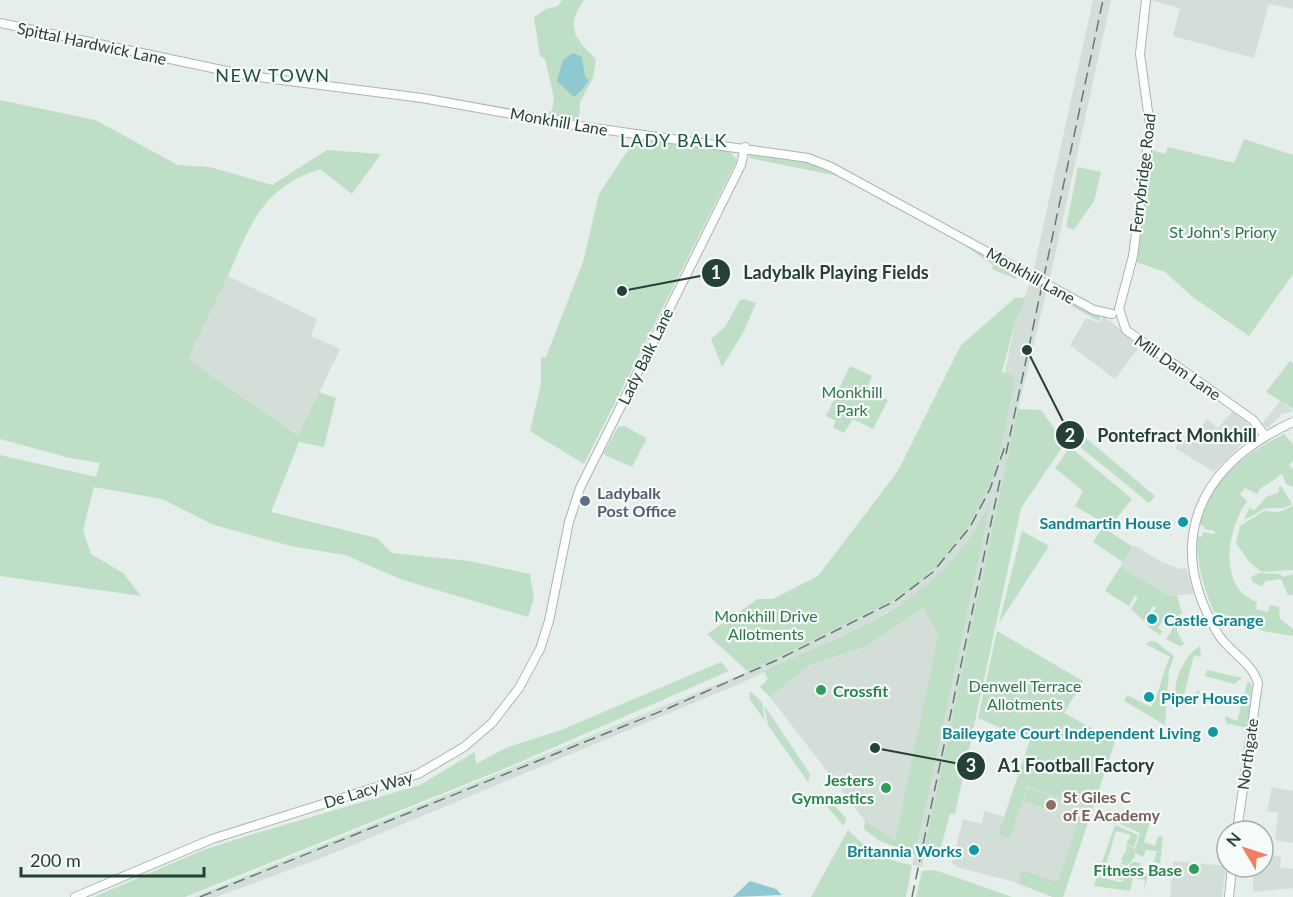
<svg xmlns="http://www.w3.org/2000/svg" width="1293" height="897" font-family="Lato,sans-serif">
  <style>
    .built { fill: #d3ded9 }
    .green { fill: #bfdec6 }
    .water { fill: #8ec9d2 }
    .lines { fill: none; stroke-linecap: round; stroke-linejoin: round }
    .minor-casing { stroke: #a7b6b1; stroke-width: 10 }
    .minor { stroke: #fff; stroke-width: 8 }
    .rail { stroke: #5f7b73; stroke-width: 1.5; stroke-dasharray: 12 6; stroke-linecap: butt }
    .service-dot { fill: #5c6f8a; stroke: #f6faf8; stroke-width: 2 }
    .culture-dot { fill: #0f9aa8; stroke: #f6faf8; stroke-width: 2 }
    .leisure-dot { fill: #2e9e5b; stroke: #f6faf8; stroke-width: 2 }
    .education-dot { fill: #8d6e63; stroke: #f6faf8; stroke-width: 2 }
    .labels { text-anchor: middle; dominant-baseline: central; stroke-width: 4.5; stroke-linejoin: round; paint-order: stroke }
    .street-label { font-size: 16px; fill: #244037; stroke: #f6faf8 }
    .park-label { font-size: 16px; fill: #2e7748; stroke: #f6faf8 }
    .service-label { font-size: 16px; font-weight: bold; fill: #4e5e75; stroke: #f6faf8; text-anchor: start }
    .culture-label { font-size: 16px; font-weight: bold; fill: #0d838f; stroke: #f6faf8; text-anchor: end }
    .leisure-label { font-size: 16px; font-weight: bold; fill: #27864d; stroke: #f6faf8; text-anchor: end }
    .education-label { font-size: 16px; font-weight: bold; fill: #785e54; stroke: #f6faf8; text-anchor: start }
    .neighbourhood-label { font-size: 18px; letter-spacing: 1.5px; fill: #205244; stroke: #f6faf8 }
    .leader { fill: none; stroke: #244037; stroke-width: 2 }
    .callout-dot { fill: #244037; stroke: #f6faf8; stroke-width: 2 }
    .mark-label { font-size: 18px; text-anchor: middle; font-weight: bold; fill: #fff }
    .callout-label { font-size: 18px; text-anchor: middle; font-weight: bold; fill: #244037; stroke: #f6faf8; stroke-width: 4.5; stroke-linejoin: round; paint-order: stroke }
  </style>
  <rect width="100%" height="100%" fill="#e5eeea"/>
  <path class="built" d="M1093 0H1111L1050 278 1034 268Z
    M1150 0H1293V9L1269 4 1254 58 1173 36 1180 8Z
    M228 276 317 319 311 336 340 349 299 435 188 359Z
    M1031 280 1047 289 1018 409 922 867 912 865 990 504 978 528 955 560 922 592 863 626 739 684 324 857 216 897H194L747 672 815 635 1005 373 1015 322Z
    M1103 317 1117 326 1136 346 1137 350 1115 379 1070 345 1086 318 1099 323Z
    M1280 401 1293 411 1282 414 1268 428 1262 424Z
    M1233 411 1251 426 1253 433 1214 472 1175 448 1182 438 1190 443 1207 419 1218 428Z
    M1134 545 1158 560 1179 569 1186 568 1194 594 1171 596 1120 567Z
    M923 608 938 635 895 842 869 826 770 697 808 666 867 646Z
    M1030 740 1115 741 1063 897H1053L1011 881 956 867 952 863 963 819 982 824 984 811 1004 817Z
    M1272 787 1293 791V843L1275 840 1278 813 1267 811Z
    M1263 855 1281 856 1280 868 1293 869V888L1253 892V867H1263Z
    M1173 861 1226 866 1222 897H1170Z"/>
  <path class="green" d="M562 0H584C565 26 574 38 596 59L593 78 580 102 579 121 547 114 552 110 554 98 545 59 540 56 534 17 546 9 558 6Z
    M0 100 95 120 178 165 210 167 272 185 327 150 381 154 352 194 320 169C262 188 250 225 228 276 215 304 201 331 188 359L298 435 319 392 336 398 324 447 299 442 271 512 377 538 392 553 469 561 530 574 534 598 528 617 400 579 345 555 291 546 214 525 162 499 94 487 83 530 91 554 123 573 141 596 0 576V455L96 477 100 463 70 458 0 439Z
    M636 138 730 152 737 160 584 464 530 431 541 384V357H546L583 262 599 194Z
    M1244 139 1293 155V274L1249 336 1194 298 1165 272 1136 262 1151 150 1165 154 1168 147 1234 163Z
    M750 155 806 162 838 176 749 158Z
    M1078 167 1101 172 1094 201 1074 230 1066 227Z
    M965 243 1017 274 1016 279 992 269 993 265 964 245Z
    M1047 289 1101 316 1099 321 1047 293Z
    M1015 298H1026L1015 322 1002 372 1012 375 1014 385 998 460 990 484 970 524 942 560 915 586 888 603 748 672 707 634 758 599H773L818 576 898 471 961 345Z
    M744 299 756 303 744 331 722 367 711 339 725 327 740 300Z
    M1290 361 1293 363V409L1266 392Z
    M850 366 872 376 866 391 888 400 873 429 853 419 844 433 833 427 836 421 826 416Z
    M1018 409 1041 410 1065 443 1021 508 956 809 955 814H950L938 857 923 856Z
    M624 426 647 438 632 467 603 454 618 427Z
    M1081 434 1155 496 1149 503 1074 442Z
    M1284 434 1293 444V461L1289 465 1293 469V487L1286 484 1283 475 1280 474C1273 484 1262 483 1257 494L1245 488 1240 494 1247 501C1227 529 1217 587 1257 602L1256 609 1268 612 1270 605 1279 607 1280 619 1293 629V636L1263 631 1231 617 1220 625C1206 595 1197 570 1197 536L1202 537 1203 532 1214 534 1215 531 1204 529V526L1198 524C1212 480 1244 454 1284 434Z
    M1070 447 1132 499 1107 530 1133 547 1123 562 1093 542 1105 524 1075 506 1083 491 1055 468Z
    M1279 486H1281L1292 504C1281 512 1272 505 1262 510 1255 513 1252 518 1244 519L1250 507 1254 511 1266 497 1279 492Z
    M991 501 915 855 878 840 864 829 865 821 895 841 938 635 923 608 867 646 808 666 770 697 760 687 768 679 764 671C862 626 941 604 991 501Z
    M1293 506V570L1262 572 1250 563 1236 543 1240 526 1264 511 1279 512Z
    M1022 531 1049 546 999 623Z
    M1120 567 1171 596H1177L1182 613 1177 617 1168 612 1158 628 1162 631 1160 635 1146 625 1149 619H1154L1151 617 1156 607 1153 606 1144 621 1131 609 1138 597 1135 596 1129 606 1105 591Z
    M1259 573 1280 574 1283 577 1293 574V595H1288L1281 579 1266 581 1262 586 1252 582 1251 577Z
    M1177 622V631L1184 644 1180 646 1166 639Z
    M997 631 1083 681 1064 713 1115 741 1063 897H1053L1018 883 1022 870 1058 882 1083 805 1027 786 1009 839 998 835 1030 741 978 718Z
    M1150 641 1156 642 1174 656 1169 670 1165 725 1124 701 1127 695 1151 707C1161 691 1161 675 1170 657L1146 644Z
    M1200 646 1201 657 1194 655 1184 695 1193 698 1197 691H1200C1197 701 1188 707 1178 706 1169 688 1183 656 1200 646Z
    M721 662 729 671 513 765 185 897H94L201 851 250 835 420 785 475 752 476 764 508 747 561 730Z
    M1207 670 1242 678 1234 684 1205 676Z
    M1248 680 1252 686 1247 728 1226 723 1225 716 1237 721Z
    M751 692 762 702 765 721 750 700 749 693Z
    M764 705 810 774 808 782 768 725Z
    M1028 788 1048 795 1044 808 1024 801Z
    M821 800 830 801 846 818 844 826Z
    M1121 815 1143 822 1145 818 1151 819 1144 842 1155 846 1158 836 1163 837 1160 864 1154 862 1157 851 1146 850 1143 857 1134 852 1140 833 1118 823Z
    M1115 825 1138 835 1134 847 1126 844 1131 835 1116 831 1104 871 1118 876 1119 865 1127 868 1122 880 1098 874Z
    M848 830C868 850 884 860 912 865L906 897H811Z
    M1126 845 1134 848 1135 857 1127 866 1120 863 1123 861 1121 859 1127 849Z
    M1134 862 1141 863 1139 871 1148 876 1144 891 1145 880 1133 878 1130 891 1094 886 1097 876 1119 882 1123 881 1130 864Z
    M935 870 1012 897H916L922 871Z"/>
  <path class="water" d="M573 53 582 57 585 77 589 80 582 90 574 97 557 81 563 60Z
    M750 881 776 889 782 895 733 897Z"/>
  <g class="lines">
    <defs>
      <path id="minor" d="M0 23 250 76 422 98 579 126 808 158 831 167 1094 310 1112 314
        M1119 309 1133 256 1150 126 1140 54 1146 0
        M1119 309 1126 330 1253 420 1265 436
        M1237 831 1258 683C1252 662 1229 652 1218 634 1163 541 1199 465 1293 422
        M75 897 212 839 418 774 464 747 492 723 519 688 540 649 549 621 569 522 580 488 741 165 745 147
        M1229 897 1232 867"/>
    </defs>
    <use href="#minor" class="minor-casing"/>
    <use href="#minor" class="minor"/>
    <path class="rail" d="M1006 454 1103 0
      M200 897 669 708 777 660 895 601 933 572 970 527 990 489 1005 446
      M912 897 1000 480"/>
  </g>
  <circle class="service-dot" cx="585" cy="501" r="6"/>
  <g class="culture-dot">
    <circle cx="1183" cy="522" r="6"/>
    <circle cx="1152" cy="619" r="6"/>
    <circle cx="1149" cy="697" r="6"/>
    <circle cx="1213" cy="732" r="6"/>
    <circle cx="974" cy="850" r="6"/>
  </g>
  <g class="leisure-dot">
    <circle cx="821" cy="690" r="6"/>
    <circle cx="886" cy="788" r="6"/>
    <circle cx="1194" cy="869" r="6"/>
  </g>
  <circle class="education-dot" cx="1051" cy="805" r="6"/>
  <g class="labels">
    <g class="street-label">
      <text transform="translate(92 43) rotate(12)">Spittal Hardwick Lane</text>
      <text transform="translate(559 121) rotate(10)">Monkhill Lane</text>
      <text transform="translate(1142 173) rotate(-83)">Ferrybridge Road</text>
      <text transform="translate(1031 275) rotate(29)">Monkhill Lane</text>
      <text transform="translate(645 356) rotate(-64)">Lady Balk Lane</text>
      <text transform="translate(1178 367) rotate(35)">Mill Dam Lane</text>
      <text transform="translate(1247 754) rotate(-82)">Northgate</text>
      <text transform="translate(368 789) rotate(-17)">De Lacy Way</text>
    </g>
    <g class="park-label">
      <text x="1223" y="231">St John's Priory</text>
      <text x="852" y="391">Monkhill<tspan x="852" dy="18">Park</tspan></text>
      <text x="766" y="615">Monkhill Drive<tspan x="766" dy="18">Allotments</tspan></text>
      <text x="1025" y="685">Denwell Terrace<tspan x="1025" dy="18">Allotments</tspan></text>
    </g>
    <g class="service-label">
      <text x="597" y="492">Ladybalk<tspan x="597" dy="18">Post Office</tspan></text>
    </g>
    <g class="culture-label">
      <text x="1171" y="522">Sandmartin House</text>
      <text x="1164" y="619" text-anchor="start">Castle Grange</text>
      <text x="1161" y="697" text-anchor="start">Piper House</text>
      <text x="1201" y="732">Baileygate Court Independent Living</text>
      <text x="962" y="850">Britannia Works</text>
    </g>
    <g class="leisure-label">
      <text x="833" y="690" text-anchor="start">Crossfit</text>
      <text x="874" y="779">Jesters<tspan x="874" dy="18">Gymnastics</tspan></text>
      <text x="1182" y="869">Fitness Base</text>
    </g>
    <g class="education-label">
      <text x="1063" y="796">St Giles C<tspan x="1063" dy="18">of E Academy</tspan></text>
    </g>
    <g class="neighbourhood-label">
      <text x="273" y="75">NEW TOWN</text>
      <text x="674" y="140">LADY BALK</text>
    </g>
  </g>
  <path class="leader" d="M622 291L716 273M1027 350L1070 435M875 748L971 766"/>
  <g class="callout-dot">
    <circle cx="622" cy="291" r="6"/>
    <circle cx="1027" cy="350" r="6"/>
    <circle cx="875" cy="748" r="6"/>
    <circle cx="716" cy="273" r="15"/>
    <circle cx="1070" cy="435" r="15"/>
    <circle cx="971" cy="766" r="15"/>
  </g>
  <g class="mark-label">
    <text x="716" y="279">1</text>
    <text x="1070" y="442">2</text>
    <text x="971" y="772">3</text>
  </g>
  <g class="callout-label">
    <text x="836" y="279">Ladybalk Playing Fields</text>
    <text x="1177" y="442">Pontefract Monkhill</text>
    <text x="1076" y="772">A1 Football Factory</text>
  </g>
  <g transform="translate(1245 849) rotate(309)"><circle r="28" fill="#f6faf8" stroke="#a2b0ab" stroke-width="1.5"/>
  <path d="M0-4.5L10 22L0 15L-10 22Z" fill="#f07f61"/>
  <text y="-9" font-size="16" font-weight="bold" text-anchor="middle" fill="#244037">N</text>
  </g>
  <path d="M21 867v9h183v-9" fill="none" stroke="#244037" stroke-width="3"/>
  <text x="30" y="867" font-size="18" fill="#244037" stroke="#f6faf8" stroke-width="4.5" paint-order="stroke">200 m</text>
</svg>
